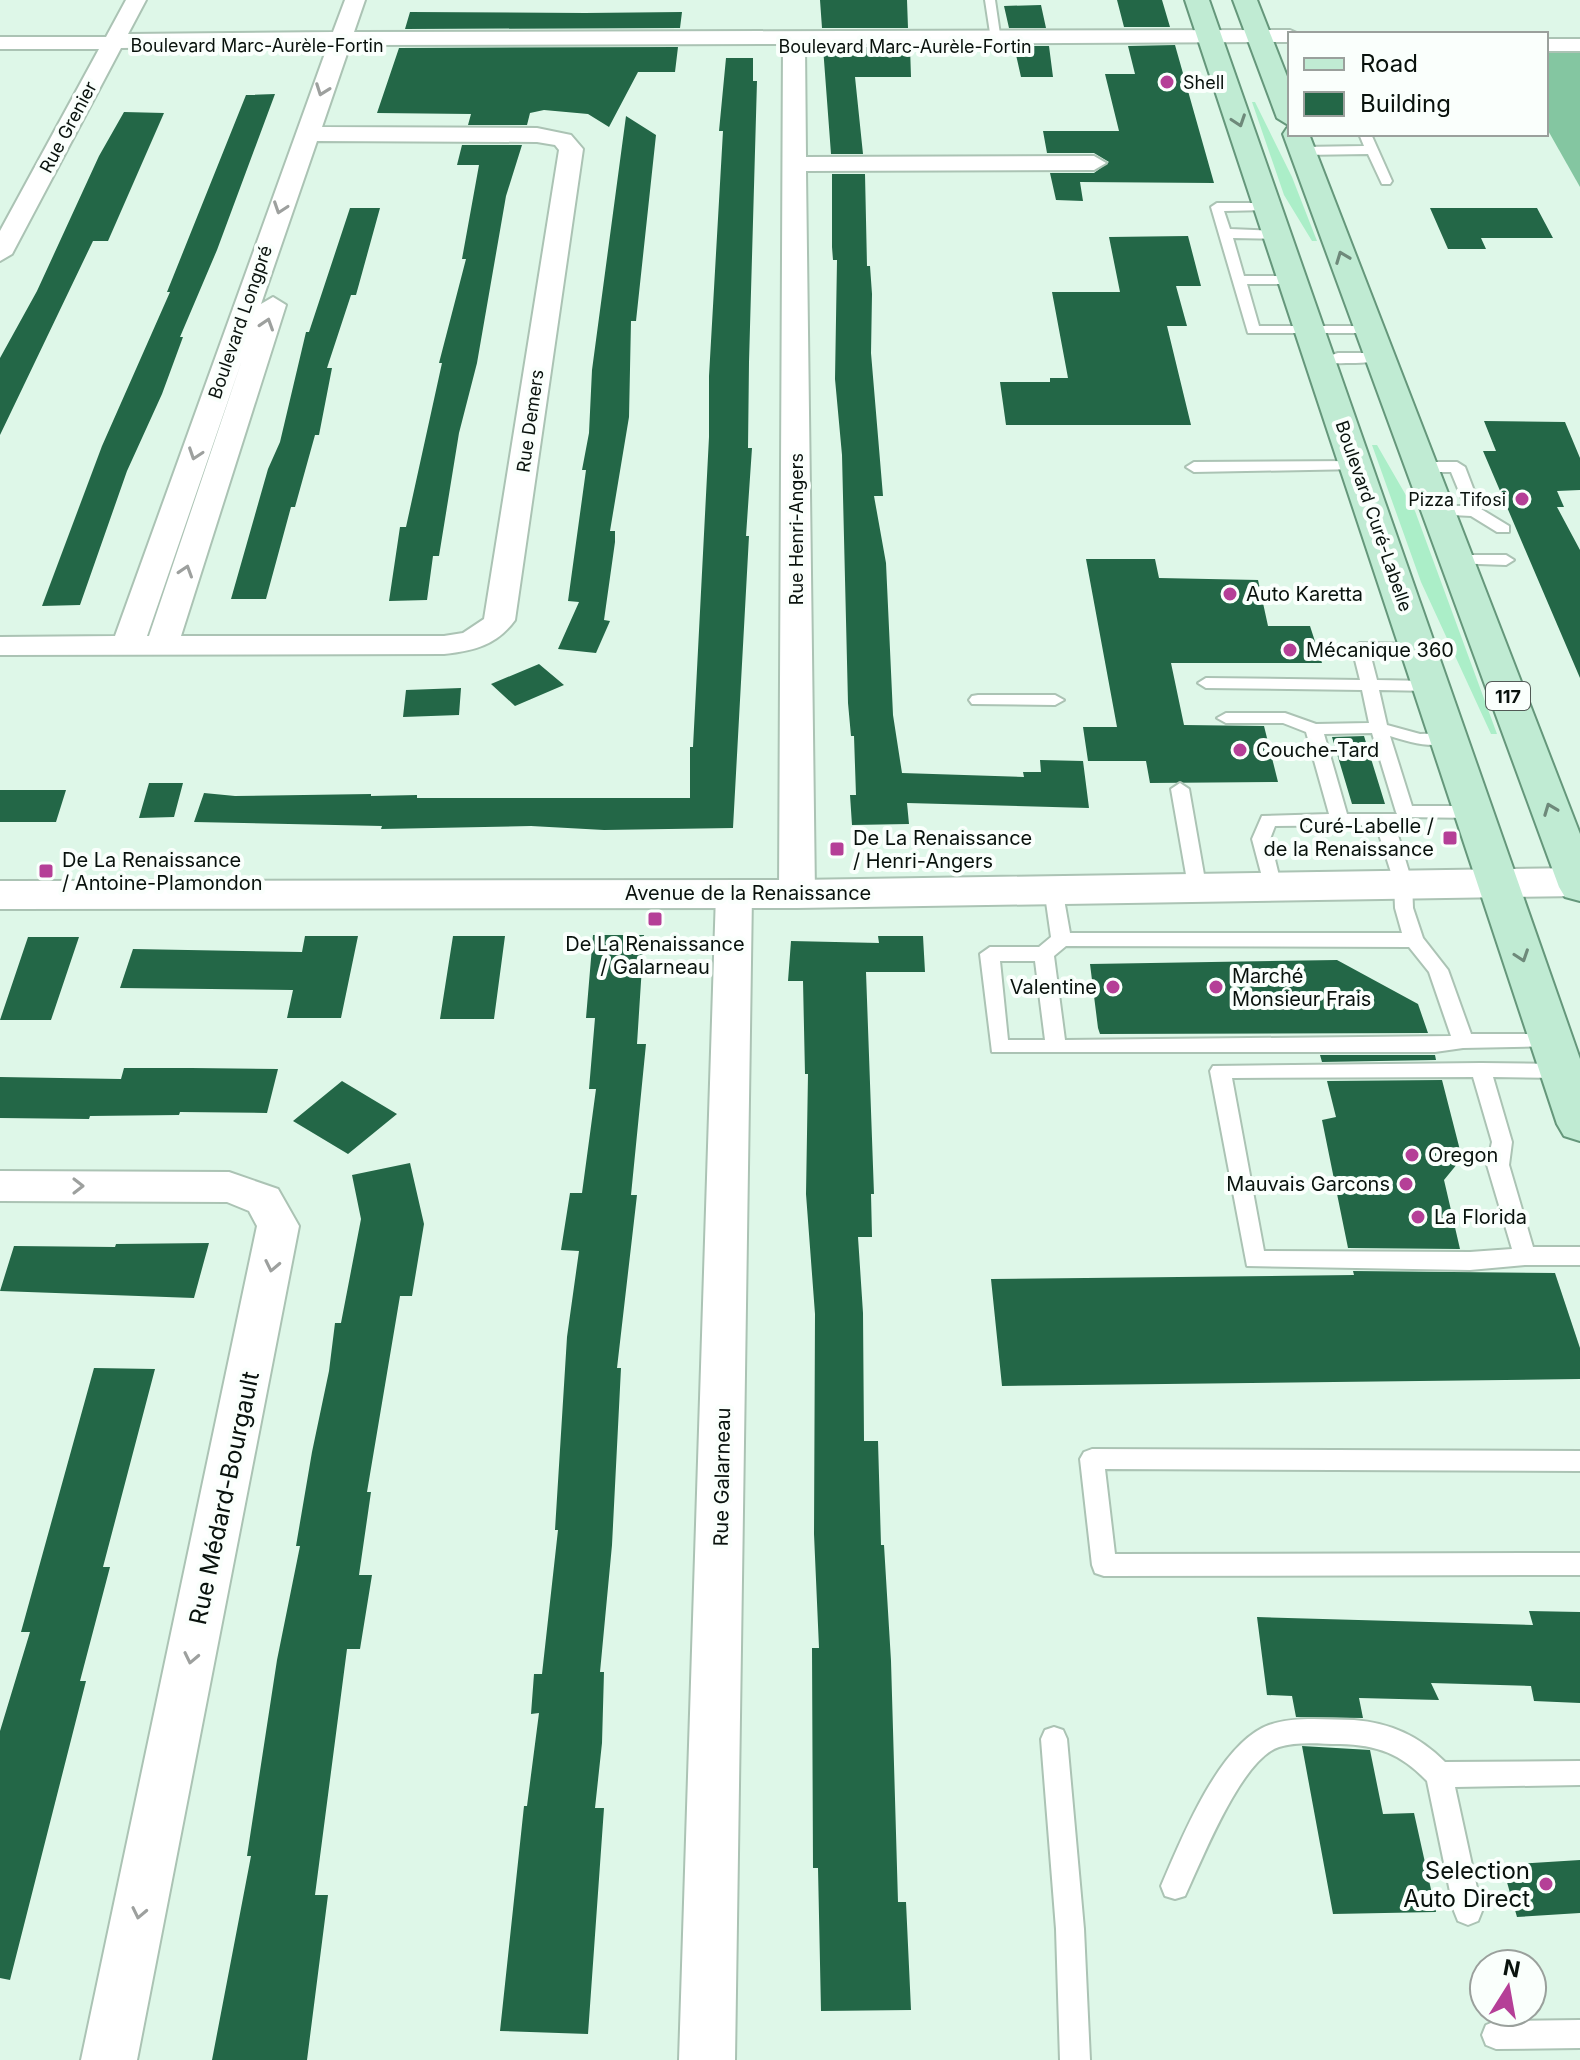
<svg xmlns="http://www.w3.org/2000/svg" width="1580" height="2060" font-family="Inter,sans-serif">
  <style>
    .green { fill: #abeec8 }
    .forest { fill: #84c6a1 }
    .building { fill: #236747 }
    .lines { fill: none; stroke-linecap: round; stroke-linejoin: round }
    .service-casing { stroke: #abc3b4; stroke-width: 4 }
    .minor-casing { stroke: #abc3b4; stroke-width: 4 }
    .tertiary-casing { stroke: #abc3b4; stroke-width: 4 }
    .primary-casing { stroke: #65977b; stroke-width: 4 }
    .service { fill: #fff; fill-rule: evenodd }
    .minor { fill: #fff; fill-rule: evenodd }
    .tertiary { fill: #fff; fill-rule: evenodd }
    .primary { fill: #c0ebd3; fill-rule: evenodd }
    .oneway { stroke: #9da09e }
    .oneway2 { stroke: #6e897a }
    .poi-dot { fill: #b53f97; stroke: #fafffc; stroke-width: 3 }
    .labels { text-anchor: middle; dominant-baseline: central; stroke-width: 8; stroke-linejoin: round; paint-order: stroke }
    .far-street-label { font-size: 18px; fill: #09120d; stroke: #fafffc }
    .far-poi-label { font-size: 18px; fill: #09120d; stroke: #fafffc; text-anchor: start }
    .shield { fill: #fafffc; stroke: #515955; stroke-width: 2 }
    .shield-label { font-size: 18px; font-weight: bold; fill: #09120d }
    .poi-label { font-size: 20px; fill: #09120d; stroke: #fafffc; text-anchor: start }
    .street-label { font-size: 20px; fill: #09120d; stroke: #fafffc }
    .near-street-label { font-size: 24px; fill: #09120d; stroke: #fafffc }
    .near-poi-label { font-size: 24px; fill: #09120d; stroke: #fafffc; text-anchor: end }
  </style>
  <rect width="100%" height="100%" fill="#def7e8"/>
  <path class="green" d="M1252 102H1255L1292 177 1317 241H1312L1284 195Z
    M1372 445H1377L1415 511 1497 734H1491L1421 582Z"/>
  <path class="forest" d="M1546 53H1580V187L1546 127Z"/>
  <path class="building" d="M820 0H907L908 28H822Z
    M1117 0H1162L1170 27H1124Z
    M1041 5 1046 28H1009L1004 6Z
    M410 12 585 13 682 12 680 28 405 29Z
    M1175 45 1214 183 1080 182 1083 201 1056 200 1050 173H1094L1109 162 1094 153H1047L1043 131H1119L1105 74H1135L1128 46Z
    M1014 46H1049L1053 77H1021Z
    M678 47 675 72H638L609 127 588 114 544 110 530 113 527 125H468L471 114 377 113 399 48Z
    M823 47H910L911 77H855L863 154H831Z
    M726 58H753V81H757L749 362 748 448H752L746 536H749L733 828 604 830 531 826 381 829 382 826 194 822 204 793 235 796 371 794V796L417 795V798H690V747H693L709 437V376L723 131H719Z
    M275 94 217 250 180 337H183L162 394 127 471 80 605 42 606 102 446 170 292H167L246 95Z
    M124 112 164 113 108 241H93L0 435V358L37 291 99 156Z
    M626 116 656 135 636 321H631L629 417 610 531H615V542L604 620 610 621 596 653 558 649 579 602 568 601 586 470H582L589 433 592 370Z
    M462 145H522L506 196 477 363 459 433 439 556H433L427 600 389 601 400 527H406L442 363H439L466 259H462L479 165H457Z
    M832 174H865L867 266H870L872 294 871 353 883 496H874L886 563 893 715 902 773 1024 777 1023 772H1041L1040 760 1083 761 1089 808 907 803 909 824 852 825 850 795H856L854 736H851L848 703 842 455 835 379 837 260H833L832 247Z
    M350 208H380L356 295H351L327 368H332L319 435H315L295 507H291L266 599H231L268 469 280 442 306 332H309Z
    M1430 208H1537L1553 238H1481L1486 249H1448Z
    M1188 236 1201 286H1176L1187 326H1167L1191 425H1006L1000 382H1050V378H1068L1052 292H1120L1109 237Z
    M1484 421 1565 422 1580 458V490L1557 491 1564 507H1557L1580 550V678L1483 451H1496Z
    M1086 559H1155L1159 578 1258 580 1268 626H1310L1322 663H1171L1184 725 1264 726 1278 782 1150 783 1146 761H1088L1083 727H1117Z
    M539 664 564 685 515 706 491 684Z
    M461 688 459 715 403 717 406 690Z
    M1364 736 1385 804H1352L1332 737Z
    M149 783H183L174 817 139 818Z
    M0 790H66L56 822H0Z
    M593 935H644L637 1044H646L631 1195H637L617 1368H621L612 1545 600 1672H604L602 1743 595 1808H604L588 2034 500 2031 524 1806H527L539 1713 531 1714 534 1674H542L558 1530H555L567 1337 579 1251 561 1250 570 1193H582L596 1089H589L595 1018H586Z
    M305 936H358L341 1018H287L293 990 120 988 133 949 302 952Z
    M453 936H505L494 1019H440Z
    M878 936H923L925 972H866L874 1194H871L872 1237H858L863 1313 864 1441H878L881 1545H884L891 1661 898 1902H906L911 2010 821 2011 818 1868H813L812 1648H819L814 1534 815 1314 806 1194 808 1074H805L803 981H788L791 941 879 943Z
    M28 937H79L51 1020H0Z
    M1337 960 1418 1004 1428 1033 1100 1034 1098 1028 1090 964Z
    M1320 1055H1435L1436 1060 1322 1062Z
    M124 1068H191L278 1069 267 1113 180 1112 179 1115 90 1116 89 1119 0 1118V1077L121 1079Z
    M1442 1080 1462 1158 1444 1180 1460 1249 1348 1248 1322 1120 1336 1117 1327 1081Z
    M342 1081 397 1114 348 1154 293 1121Z
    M410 1163 424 1224 412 1296H400L367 1492H371L359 1575H372L360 1649H347L315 1895H328L307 2060H212L251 1856H247L277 1660 300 1546H296L312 1452 329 1371 335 1323H341L361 1219 352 1175Z
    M209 1243 194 1298 0 1291 14 1246 115 1247 116 1244Z
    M1353 1271 1555 1273 1580 1348V1379L1002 1386 991 1279 1354 1275Z
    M94 1368 155 1369 103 1567H110L80 1681H86L10 1980 0 1978V1731L30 1632H21Z
    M1529 1611 1580 1612V1703L1534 1701 1531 1686 1431 1683 1439 1700 1359 1698 1363 1718 1296 1717 1292 1696 1267 1695 1257 1617 1533 1625Z
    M1302 1746 1370 1750 1383 1814 1414 1813 1436 1912 1333 1914Z
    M1580 1860V1913L1517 1917 1502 1865Z"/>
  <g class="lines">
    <defs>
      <path id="service" d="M985 0H995L1002 48 992 46Z
        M1359 134H1371L1392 181 1390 184H1382L1368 154 1302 155 1296 151 1302 147 1364 146Z
        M1217 203H1272V209L1268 210 1224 211 1230 229 1278 231 1284 235 1278 239 1233 238 1244 276H1293L1300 280 1293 284H1247L1259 326H1370L1377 330 1375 333H1248L1211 207Z
        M1338 353H1380L1387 357C1375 366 1338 361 1320 365L1313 361Z
        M1356 461 1361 463V469L1194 472 1186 467 1194 462Z
        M1457 462 1465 467 1481 509 1509 526V532H1497L1471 516 1433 514 1430 511 1438 506H1465L1451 472H1421L1413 467 1421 462Z
        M1457 555H1506L1514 560 1506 565 1451 563 1449 560Z
        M1360 643 1424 644V652L1418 653H1370L1377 680 1430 681 1438 686 1430 691 1379 690 1387 725 1420 734 1448 733 1457 738C1441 752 1409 742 1390 736L1412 806H1474L1483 812 1474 818 1402 817 1400 823 1395 825 1412 882 1413 908 1423 938 1448 970 1471 1034H1551L1561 1041 1558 1046 1463 1048 1435 1052H992L980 954 990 947H1039L1051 937 1044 888 1046 884H1060L1062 888 1070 933H1402L1395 908 1394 882 1376 825 1275 826 1270 839 1281 884 1272 890 1265 888 1252 839 1262 816 1329 814 1306 732 1283 723H1226L1217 718 1226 713H1285L1316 724 1369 723 1362 690 1206 688 1198 683 1206 678 1360 680 1352 648ZM1372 733 1396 812 1397 814H1347L1324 734ZM1066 946 1409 947 1429 972 1451 1036 1065 1040 1054 956ZM1000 961H1035L1045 1040H1008Z
        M978 695H1055L1064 700 1055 705 972 704 969 700 972 696Z
        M1180 783 1189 789 1206 886 1197 892 1188 886 1171 789Z
        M1481 1063 1562 1064 1572 1071 1562 1078 1493 1077 1512 1142 1509 1165 1533 1247H1580V1265H1525L1470 1270 1247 1266 1210 1071 1213 1066ZM1473 1077 1492 1142 1487 1165 1512 1249 1470 1252 1264 1251 1232 1078Z
        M1092 1449 1580 1451V1471L1105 1469 1115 1554 1580 1553V1575L1104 1576 1095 1573 1092 1565 1080 1459 1084 1452Z
        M1354 1720C1391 1723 1419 1736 1445 1762L1580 1761V1785L1455 1787 1482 1911 1478 1921 1468 1925 1458 1921 1454 1911 1427 1781C1401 1754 1378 1745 1340 1744 1321 1744 1297 1741 1279 1747 1241 1759 1202 1860 1185 1896L1175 1899 1165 1896 1161 1886C1181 1840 1219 1743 1269 1725 1295 1716 1326 1720 1354 1720Z
        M1054 1727 1063 1730 1067 1739 1084 1929 1090 2060H1060L1056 1929 1041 1739 1045 1730Z
        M1580 2020V2048L1496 2049 1486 2045 1482 2035 1486 2025 1496 2021Z"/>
      <path id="minor" d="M126 0H146L128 34 333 32 345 0H365L354 32 1290 30 1299 34H1290V42L805 44 806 157 1094 156 1106 163 1094 170 806 171 815 894 810 902 797 906 784 902 779 894 783 44 350 45 322 127 537 128 571 135 583 149 515 620C497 645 474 651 444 654L0 655V637L115 636 328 45 121 48 12 254 0 261V231L99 49H0V37H106ZM317 141 537 142 555 145 559 150 484 619 463 633 444 636H181L286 305 273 297 261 304ZM242 360 149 636H147Z
        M1546 39H1580V51H1546Z
        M734 882 747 886 752 894 735 2060H679L716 894 721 886Z
        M0 1171 229 1172 278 1189 299 1226 137 2060H81L257 1226 249 1211 227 1202 0 1201Z"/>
      <path id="tertiary" d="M1580 868V896L797 908 0 909V881L797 880Z"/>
      <path id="primary" d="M1185 0H1209L1580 1059V1141L1564 1136 1557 1124Z
        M1233 0H1257L1290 84V126L1277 118Z
        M1287 128H1290V134H1309L1580 834V901L1565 897 1559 887 1283 134Z"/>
    </defs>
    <use href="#service" class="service-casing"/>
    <use href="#minor" class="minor-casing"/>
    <use href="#tertiary" class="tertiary-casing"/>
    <use href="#primary" class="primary-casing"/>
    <use href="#service" class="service"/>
    <use href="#minor" class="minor"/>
    <use href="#tertiary" class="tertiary"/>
    <use href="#primary" class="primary"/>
  </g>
  <defs><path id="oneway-chevron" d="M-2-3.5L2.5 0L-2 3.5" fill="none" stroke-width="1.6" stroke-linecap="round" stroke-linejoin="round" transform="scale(2)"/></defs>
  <g class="oneway">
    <use href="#oneway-chevron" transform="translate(322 90) rotate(110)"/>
    <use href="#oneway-chevron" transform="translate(280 208) rotate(109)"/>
    <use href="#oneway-chevron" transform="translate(267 324) rotate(-72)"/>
    <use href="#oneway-chevron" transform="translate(195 454) rotate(109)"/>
    <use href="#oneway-chevron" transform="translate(186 571) rotate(-72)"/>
    <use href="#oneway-chevron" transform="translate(78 1186)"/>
    <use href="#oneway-chevron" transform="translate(272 1266) rotate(102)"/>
    <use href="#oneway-chevron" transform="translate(191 1658) rotate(102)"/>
    <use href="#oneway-chevron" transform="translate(139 1913) rotate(102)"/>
  </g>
  <g class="oneway2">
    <use href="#oneway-chevron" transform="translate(1239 121) rotate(71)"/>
    <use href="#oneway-chevron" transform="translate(1342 257) rotate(-111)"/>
    <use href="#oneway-chevron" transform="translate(1550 809) rotate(-111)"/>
    <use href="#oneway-chevron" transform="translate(1522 956) rotate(71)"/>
  </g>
  <g class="poi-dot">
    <circle cx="1167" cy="82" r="8"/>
    <circle cx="1522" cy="499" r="8"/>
    <circle cx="1230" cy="594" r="8"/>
    <circle cx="1290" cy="650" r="8"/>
    <circle cx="1240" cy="750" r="8"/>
    <rect x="1442" y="830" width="16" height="16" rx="4"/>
    <rect x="829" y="841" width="16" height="16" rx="4"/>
    <rect x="38" y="863" width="16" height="16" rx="4"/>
    <rect x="647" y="911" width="16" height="16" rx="4"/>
    <circle cx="1113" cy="987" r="8"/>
    <circle cx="1216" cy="987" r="8"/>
    <circle cx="1412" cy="1155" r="8"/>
    <circle cx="1406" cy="1184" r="8"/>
    <circle cx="1418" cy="1217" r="8"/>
    <circle cx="1546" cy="1884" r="8"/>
  </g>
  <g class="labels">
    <g class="far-street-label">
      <text x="257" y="45">Boulevard Marc-Aurèle-Fortin</text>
      <text x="905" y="46">Boulevard Marc-Aurèle-Fortin</text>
      <text transform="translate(68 127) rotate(-62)">Rue Grenier</text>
      <text transform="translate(240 322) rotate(-71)">Boulevard Longpré</text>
      <text transform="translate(530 421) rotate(-82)">Rue Demers</text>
      <text transform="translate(1374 516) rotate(71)">Boulevard Curé-Labelle</text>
      <text transform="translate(796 529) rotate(-90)">Rue Henri-Angers</text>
    </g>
    <g class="far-poi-label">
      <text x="1183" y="82">Shell</text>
      <text x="1506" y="499" text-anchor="end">Pizza Tifosi</text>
    </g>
    <rect class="shield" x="1486" y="682" width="44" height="28" rx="6"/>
    <g class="shield-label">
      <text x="1508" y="696">117</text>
    </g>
    <g class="poi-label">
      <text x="1246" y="594">Auto Karetta</text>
      <text x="1306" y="650">Mécanique 360</text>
      <text x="1256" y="750">Couche-Tard</text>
      <text x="1434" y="826" text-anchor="end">Curé-Labelle /<tspan x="1434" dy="23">de la Renaissance</tspan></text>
      <text x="853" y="838">De La Renaissance<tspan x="853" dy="23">/ Henri-Angers</tspan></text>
      <text x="62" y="860">De La Renaissance<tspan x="62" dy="23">/ Antoine-Plamondon</tspan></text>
      <text x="655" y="944" text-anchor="middle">De La Renaissance<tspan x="655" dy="23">/ Galarneau</tspan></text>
      <text x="1232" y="976">Marché<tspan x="1232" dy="23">Monsieur Frais</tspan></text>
      <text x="1097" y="987" text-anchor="end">Valentine</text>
      <text x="1428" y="1155">Oregon</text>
      <text x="1390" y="1184" text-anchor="end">Mauvais Garcons</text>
      <text x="1434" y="1217">La Florida</text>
    </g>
    <g class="street-label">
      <text x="748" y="893">Avenue de la Renaissance</text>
      <text transform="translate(722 1477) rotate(-89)">Rue Galarneau</text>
    </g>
    <g class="near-street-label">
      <text transform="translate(224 1498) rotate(-78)">Rue Médard-Bourgault</text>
    </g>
    <g class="near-poi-label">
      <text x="1530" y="1870">Selection<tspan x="1530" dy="28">Auto Direct</tspan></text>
    </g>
  </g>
  <rect x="1288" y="32" width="260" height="104" fill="#fafffc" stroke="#9aa09c" stroke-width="2"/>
  <rect x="1304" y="58" width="40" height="12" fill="#c0ebd3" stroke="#9aa09c" stroke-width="2"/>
  <text x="1360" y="72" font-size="24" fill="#09120d">Road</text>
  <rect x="1304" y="92" width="40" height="24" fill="#236747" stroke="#9aa09c" stroke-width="2"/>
  <text x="1360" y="112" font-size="24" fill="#09120d">Building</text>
  <g transform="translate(1508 1988) rotate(11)"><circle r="38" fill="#fafffc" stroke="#9aa09c" stroke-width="2"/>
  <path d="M0-6L14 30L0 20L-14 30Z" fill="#b53f97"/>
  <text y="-12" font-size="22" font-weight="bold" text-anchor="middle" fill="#09120d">N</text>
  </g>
</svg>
